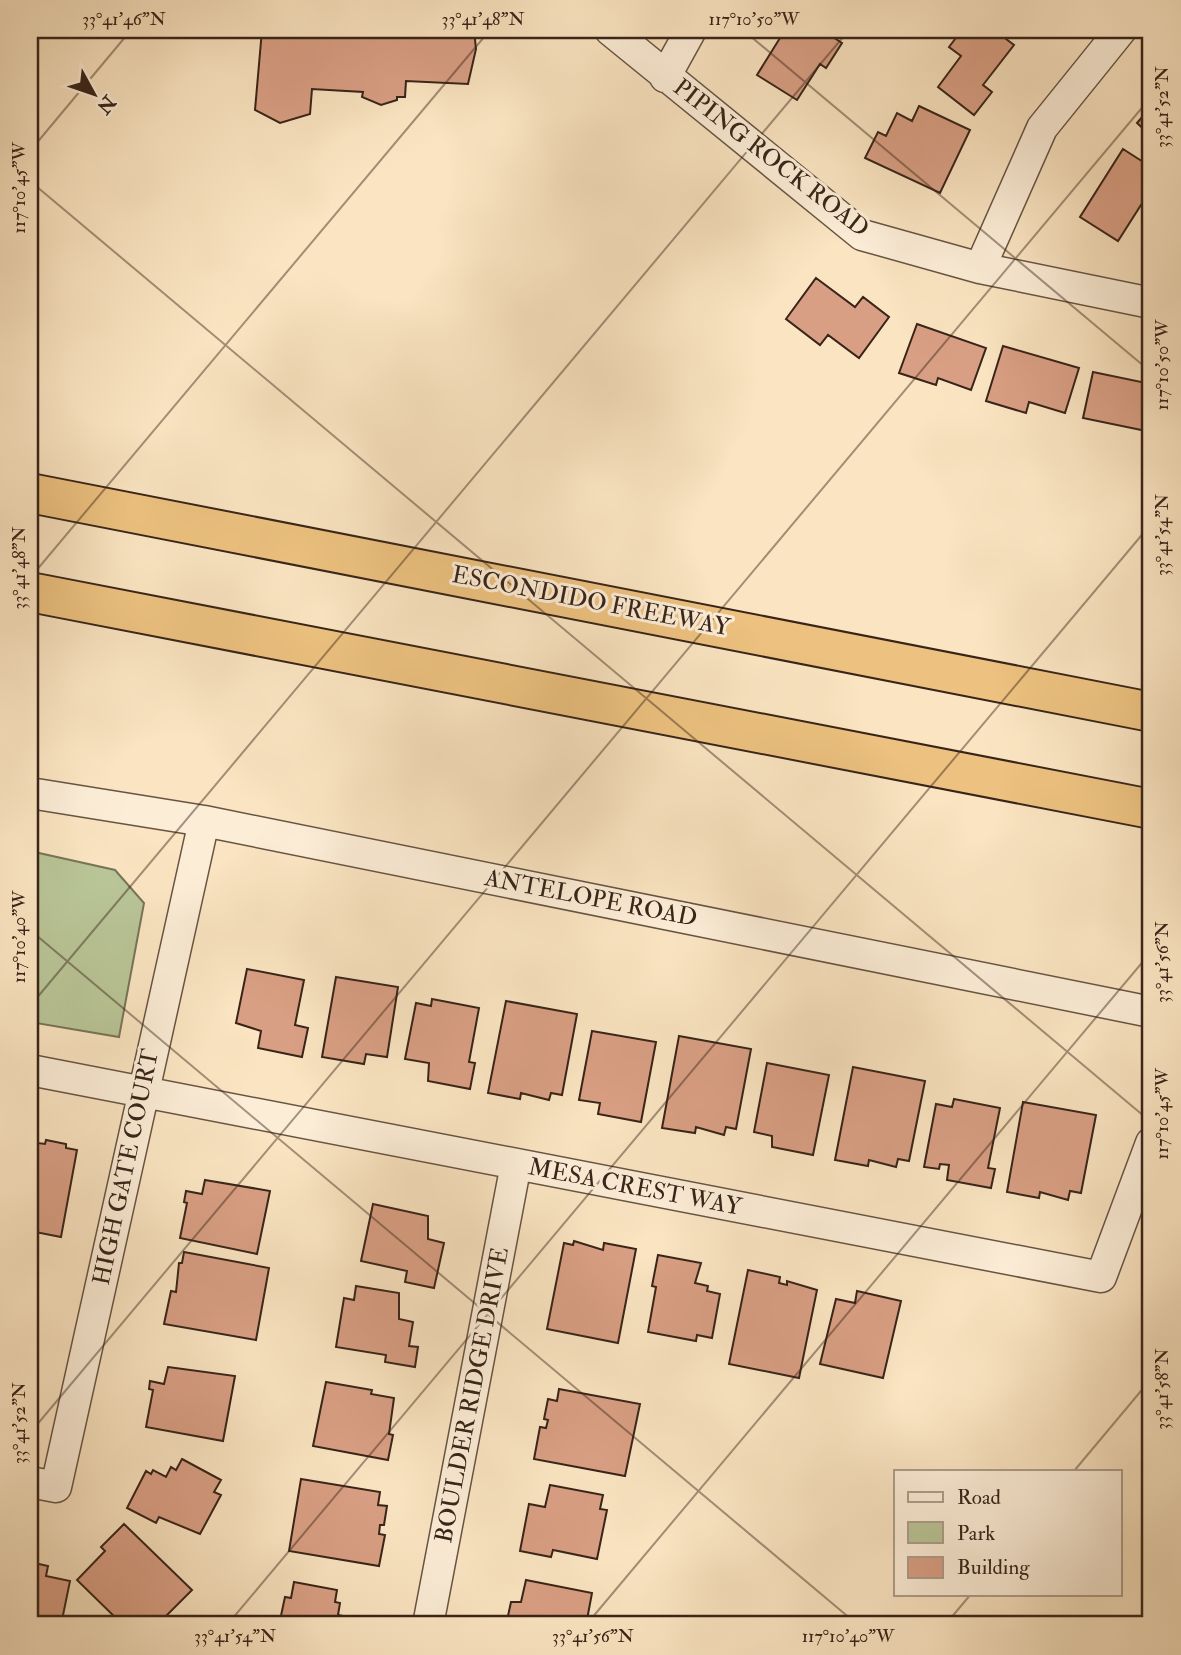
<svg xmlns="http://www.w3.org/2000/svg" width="1181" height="1655" font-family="'IM FELL Double Pica',serif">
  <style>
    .green { fill: #b9c597; stroke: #787458; stroke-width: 2 }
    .building { fill: #d99f84; stroke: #382419; stroke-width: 2 }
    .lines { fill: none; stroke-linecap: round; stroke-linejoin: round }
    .minor-casing { stroke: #685443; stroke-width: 33 }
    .highway-casing { stroke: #382419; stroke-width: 42 }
    .minor { stroke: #fcedd7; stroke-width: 30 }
    .highway { stroke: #edc280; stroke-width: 38 }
    .ticks { fill: none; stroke: #382419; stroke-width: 2; stroke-opacity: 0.45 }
    .labels { text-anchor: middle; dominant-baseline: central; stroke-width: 6; stroke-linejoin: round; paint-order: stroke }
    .street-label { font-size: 24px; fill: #382419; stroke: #fcedd7 }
    .neatline { fill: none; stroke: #382419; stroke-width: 2.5 }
    .ticks-label { font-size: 18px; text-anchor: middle; fill: #382419 }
  </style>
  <rect width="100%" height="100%" fill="#fae4c1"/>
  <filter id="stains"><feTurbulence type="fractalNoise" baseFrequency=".00286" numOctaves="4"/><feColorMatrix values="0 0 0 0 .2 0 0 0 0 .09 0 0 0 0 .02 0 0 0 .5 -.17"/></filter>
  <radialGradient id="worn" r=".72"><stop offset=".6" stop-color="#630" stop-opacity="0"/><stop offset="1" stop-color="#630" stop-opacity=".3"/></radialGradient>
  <path class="green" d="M30 851 115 870 144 903 119 1037 30 1022Z"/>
  <path class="building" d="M262 30H474L476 49 468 84 406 81 405 97H397V100L381 105 362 97 363 92 312 89 310 114 280 123 255 110Z
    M785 30H822L842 43 826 68 820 64 797 100 757 75Z
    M962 30H994L1014 45 983 85 992 92 974 115 938 87 961 56 949 47Z
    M919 106 970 130 940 193 865 158 878 132 886 136 897 113 912 121Z
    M1151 107V136L1137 123Z
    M1123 149 1151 167V212L1141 205 1118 241 1080 217Z
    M816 278 855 307 863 297 889 317 859 358 828 335 820 345 786 319Z
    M917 324 986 348 971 390 938 378 936 385 899 373Z
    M1003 346 1079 368 1065 413 1029 402 1026 413 986 401Z
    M1093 372 1151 384V432L1083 418Z
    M247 969 304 980 295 1025 308 1028 302 1057 258 1048 261 1031 236 1023Z
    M336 977 398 987 387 1057 366 1054 364 1064 322 1057Z
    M432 999 479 1008 469 1062 475 1063 470 1089 428 1081 429 1063 405 1059 416 1003 431 1006Z
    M506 1001 577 1014 562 1095 551 1093 549 1100 521 1093 520 1099 488 1093Z
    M592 1031 656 1042 641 1122 598 1114 600 1103 579 1100Z
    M679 1036 751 1049 736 1129 726 1127 724 1135 696 1127 695 1133 662 1128Z
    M767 1063 829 1075 813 1155 772 1147V1136L754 1132Z
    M853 1067 925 1081 909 1161 898 1159 896 1167 869 1160 868 1166 835 1160Z
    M954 1099 1000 1108 988 1168 995 1169 991 1188 947 1180 949 1165 940 1164 939 1169 924 1167 936 1104 952 1107Z
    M1023 1102 1096 1115 1081 1193 1070 1191 1068 1200 1040 1192 1039 1198 1007 1192Z
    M30 1135 38 1136 37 1143 45 1144 46 1140 66 1144V1148L77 1150 61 1237 30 1231Z
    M205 1180 270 1191 257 1254 180 1238 187 1203 184 1202 186 1191 202 1194Z
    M373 1204 428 1216V1239L444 1243 434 1288 405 1282 407 1271 361 1261Z
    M574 1241 603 1250 604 1243 636 1249 618 1343 547 1329 564 1243 573 1245Z
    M184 1252 269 1268 256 1340 164 1324 171 1291 176 1292 179 1263H182Z
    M658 1255 701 1263 695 1283 708 1286 707 1291 720 1294 712 1338 697 1335 696 1341 648 1332 656 1287 652 1286Z
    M748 1270 780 1277 779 1283 787 1285V1281L817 1290 799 1378 729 1364Z
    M356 1286 399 1293V1319L413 1322 409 1346 418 1347 415 1367 385 1362 386 1355 336 1347 344 1298 354 1300Z
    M857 1291 901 1301 883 1378 820 1364 836 1299 855 1303Z
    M168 1367 235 1376 223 1441 146 1427 153 1390 149 1389 150 1381 164 1384Z
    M326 1382 372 1390 371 1394 394 1398 389 1434 393 1435 388 1460 313 1446Z
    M559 1389 640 1404 625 1476 534 1459 540 1427 546 1428 548 1420 544 1419 548 1399 557 1401Z
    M182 1459 221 1480 214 1492 221 1495 200 1534 159 1517 156 1523 127 1508 146 1471 151 1474 153 1470 166 1477 171 1467 176 1470Z
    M301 1479 380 1492 378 1505 387 1506 384 1525H380L379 1534 385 1535 379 1566 289 1551Z
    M550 1485 603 1495 600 1509 607 1510 597 1559 553 1550 551 1557 520 1551 529 1504 545 1507Z
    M124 1524 192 1590 157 1625H123L77 1580 105 1551 101 1547Z
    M30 1562 48 1566 46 1576 70 1581 61 1625H30Z
    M526 1580 592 1593 586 1625H506L511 1602H521Z
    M294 1582 337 1590 335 1602 340 1603 338 1615 353 1618 352 1625H279L285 1597 291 1598Z"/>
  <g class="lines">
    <defs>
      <path id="minor" d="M610 30 862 235 980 268 1151 303
        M665 77 691 30
        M980 268 1042 128 1121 30
        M30 793 204 821 1151 1012
        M30 1070 1101 1277 1151 1143
        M30 1482 56 1487 204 821
        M428 1625 516 1164"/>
      <path id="highway" d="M30 493 1151 712
        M30 592 1151 809"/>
    </defs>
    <use href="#minor" class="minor-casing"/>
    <use href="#highway" class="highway-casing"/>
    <use href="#minor" class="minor"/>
    <use href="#highway" class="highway"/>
  </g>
  <path class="ticks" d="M743 30 1151 372M30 151 131 30M30 181 1151 1122M30 578 490 30M30 930 858 1625M30 1006 849 30M30 1433 1151 97M1074 1471 1151 1379M227 1625 1151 524M586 1625 1151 952M945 1625 971 1594"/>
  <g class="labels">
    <g class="street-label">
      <text transform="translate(771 158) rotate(38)">PIPING ROCK ROAD</text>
      <text transform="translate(591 601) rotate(11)">ESCONDIDO FREEWAY</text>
      <text transform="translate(591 898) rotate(11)">ANTELOPE ROAD</text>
      <text transform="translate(126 1167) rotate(-78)">HIGH GATE COURT</text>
      <text transform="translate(635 1187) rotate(11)">MESA CREST WAY</text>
      <text transform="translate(472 1395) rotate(-79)">BOULDER RIDGE DRIVE</text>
    </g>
  </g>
  <rect width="1181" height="1655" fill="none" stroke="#fae4c1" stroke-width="77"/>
  <rect x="894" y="1470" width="228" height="126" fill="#fcedd7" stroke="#ae9d8b" stroke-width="2"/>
  <rect x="908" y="1492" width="35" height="10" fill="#fcedd7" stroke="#ae9d8b" stroke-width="2"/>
  <text x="957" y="1504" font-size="21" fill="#382419">Road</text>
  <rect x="908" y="1522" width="35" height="21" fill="#b9c597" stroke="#ae9d8b" stroke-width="2"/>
  <text x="957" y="1540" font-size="21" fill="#382419">Park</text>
  <rect x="908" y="1557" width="35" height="21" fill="#d99f84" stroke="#ae9d8b" stroke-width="2"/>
  <text x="957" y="1574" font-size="21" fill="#382419">Building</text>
  <g transform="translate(94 94) rotate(130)" stroke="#fcedd7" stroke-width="5" paint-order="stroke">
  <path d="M0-5L12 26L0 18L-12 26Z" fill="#382419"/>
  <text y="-10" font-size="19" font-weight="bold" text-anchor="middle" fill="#382419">N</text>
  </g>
  <rect x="38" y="38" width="1104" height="1578" class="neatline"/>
  <g class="ticks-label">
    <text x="124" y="25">33°41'46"N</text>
    <text x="483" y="25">33°41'48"N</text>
    <text x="754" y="25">117°10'50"W</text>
    <text transform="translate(1162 107) rotate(-90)" y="6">33°41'52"N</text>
    <text transform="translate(19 188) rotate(-90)" y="6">117°10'45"W</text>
    <text transform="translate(1162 365) rotate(-90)" y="6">117°10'50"W</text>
    <text transform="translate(1162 535) rotate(-90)" y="6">33°41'54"N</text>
    <text transform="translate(19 568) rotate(-90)" y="6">33°41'48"N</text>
    <text transform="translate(19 937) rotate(-90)" y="6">117°10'40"W</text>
    <text transform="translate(1162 962) rotate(-90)" y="6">33°41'56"N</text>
    <text transform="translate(1162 1114) rotate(-90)" y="6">117°10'45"W</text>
    <text transform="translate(1162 1389) rotate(-90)" y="6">33°41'58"N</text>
    <text transform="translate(19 1423) rotate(-90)" y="6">33°41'52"N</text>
    <text x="235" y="1642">33°41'54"N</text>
    <text x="593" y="1642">33°41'56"N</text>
    <text x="848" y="1642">117°10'40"W</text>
  </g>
  <rect width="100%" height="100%" filter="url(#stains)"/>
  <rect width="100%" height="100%" fill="url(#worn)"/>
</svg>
